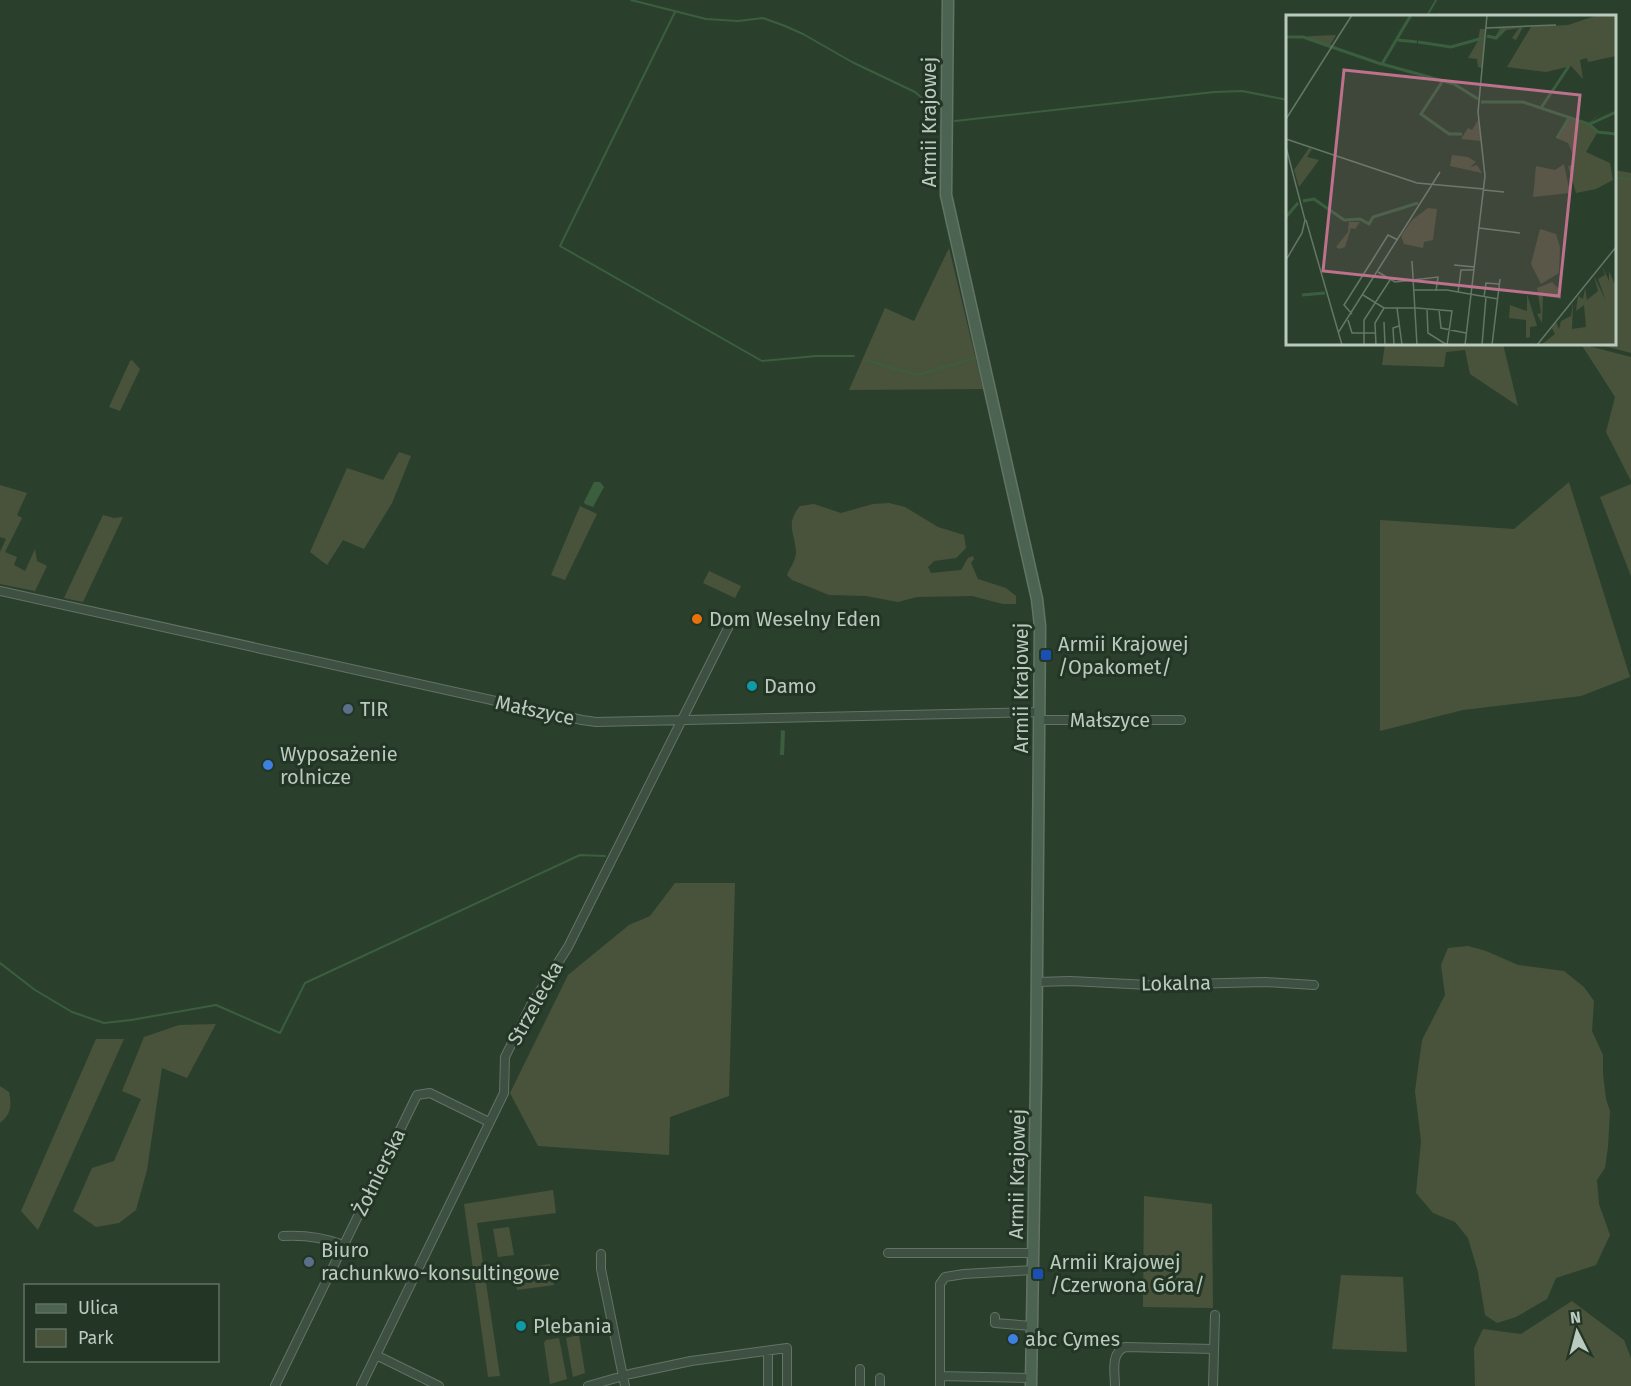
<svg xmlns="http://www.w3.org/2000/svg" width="1631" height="1386" font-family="'Fira Sans',sans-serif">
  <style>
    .green { fill: #49533c }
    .water { fill: #3b5e3f }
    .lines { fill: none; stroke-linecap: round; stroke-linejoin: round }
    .stream { stroke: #3b5e3f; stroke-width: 2 }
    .street-casing { stroke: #627465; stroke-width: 10 }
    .secondary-casing { stroke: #627465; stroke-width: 13 }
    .street { stroke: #3e5041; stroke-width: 8 }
    .secondary { stroke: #4d6351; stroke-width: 10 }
    .food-dot { fill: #e8710a; stroke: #233625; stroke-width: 2 }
    .transit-dot { fill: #1a4fb4; stroke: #233625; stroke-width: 2 }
    .culture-dot { fill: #0f9aa8; stroke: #233625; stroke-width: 2 }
    .service-dot { fill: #5c6f8a; stroke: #233625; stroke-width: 2 }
    .shop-dot { fill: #3f7fe0; stroke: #233625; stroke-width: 2 }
    .labels { text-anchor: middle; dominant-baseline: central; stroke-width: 6; stroke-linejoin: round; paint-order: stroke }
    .street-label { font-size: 20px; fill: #bbcabe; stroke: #233625 }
    .poi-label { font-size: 20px; fill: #bbcabe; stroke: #233625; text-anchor: start }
    .inset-river { fill: none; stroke: #3b5e3f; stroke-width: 3 }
    .inset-road { fill: none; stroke: #647767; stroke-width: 1.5 }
    .view { fill: #be718c; fill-opacity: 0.15; stroke: #be718c; stroke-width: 3 }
    .inset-edge { fill: none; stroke: #bbcabe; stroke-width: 3 }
  </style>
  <rect width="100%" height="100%" fill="#2a402d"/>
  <path class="green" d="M1615 170 1631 173V353L1597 344H1614Z
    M949 248 983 389 849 390 885 308 914 321Z
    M1385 344H1503L1518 406 1470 374 1465 350 1446 352 1444 367 1382 365Z
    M1581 344 1631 357V481L1606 432 1615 397Z
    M132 360 140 369 120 411 109 407 130 361Z
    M399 452 411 456 392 503 364 549 343 540 327 565 310 552 347 468 383 480Z
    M1569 482 1630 677 1581 696 1463 710 1380 731V520L1514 529Z
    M1631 484V576L1600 497Z
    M0 485 27 493 17 515 22 518 5 552 17 557 14 565 25 571 35 549 37 561 47 566 35 591 0 584V552L6 539 0 537Z
    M889 503 905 507 938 527 964 535 966 548 956 558 934 561 928 567 931 573 961 570 968 558 973 556 974 559 971 563 978 579 1006 588 1016 596V604H1003L972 596 917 597 898 602 866 596 829 595 792 580 787 575C790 568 796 560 796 552 795 533 785 524 800 506L814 504 841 513 873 504Z
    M580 506 597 514 565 580 551 575Z
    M103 515 114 518 123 517 83 602 64 598Z
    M709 571 741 586 735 598 703 583Z
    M675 883H735L729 1096 670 1117 669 1155 538 1146 510 1093 568 975 629 925 650 916Z
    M1468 946 1486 951 1518 965 1564 971 1584 987 1594 1001 1592 1031 1603 1055V1074L1606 1099 1610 1111 1608 1147 1605 1168 1597 1180 1599 1204 1610 1235 1596 1265 1556 1278 1547 1299 1516 1317 1497 1323 1485 1315 1478 1272 1468 1238 1455 1222 1433 1213 1416 1193 1421 1141 1415 1091 1422 1040 1445 995 1441 965 1448 948Z
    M216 1024 187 1078 162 1068 147 1170 136 1210 119 1223 96 1227 73 1211 92 1168 114 1161 141 1099 122 1091 144 1037 179 1025Z
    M96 1039H124L38 1230 21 1211Z
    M0 1086 9 1092C12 1105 11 1115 0 1123Z
    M553 1190 556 1213 477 1223 500 1376 488 1377 464 1204Z
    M1144 1196 1212 1204 1213 1308 1143 1307Z
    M509 1227 514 1255 498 1257 493 1229Z
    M550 1264 554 1285 517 1290 514 1269Z
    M1341 1275 1403 1277 1407 1352 1332 1349Z
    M1572 1301 1624 1340 1631 1358V1386H1475L1474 1348 1483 1329 1521 1334Z
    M579 1335 585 1373 573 1377 566 1338Z
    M559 1338 567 1379 550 1384 544 1343 546 1340Z"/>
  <path class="water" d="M594 482H600L604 487 593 507 585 504 584 502Z
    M781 730 785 731 784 755H780Z"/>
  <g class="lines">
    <path class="stream" d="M631 0 706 19 738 21 763 18 785 26 803 34 852 62 915 92 937 111
      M675 12 560 246 762 361 816 356H854
      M1427 16 1436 0
      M955 121 1214 92 1242 91 1288 100
      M1614 177 1631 180
      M865 360 917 375 975 358
      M0 963 35 990 72 1012 104 1023 131 1020 216 1005 280 1033 305 983 580 855 605 856"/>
    <defs>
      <path id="street" d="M0 591 582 720 596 722 1039 712
        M1039 720H1181
        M1037 982 1070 981 1149 985 1265 982 1314 985
        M283 1236C305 1235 323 1237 343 1245
        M888 1253H1033
        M601 1254V1269L625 1386
        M995 1317V1323L1032 1326
        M376 1355 439 1386
        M940 1376 1031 1378
        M880 1378V1386
        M275 1386 417 1095 430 1093 489 1122
        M361 1386 504 1093 505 1057 531 1005 568 947 588 907 729 626
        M588 1386 630 1374 691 1361 787 1348V1386
        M768 1386V1351
        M860 1386V1369
        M940 1386V1284L945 1277 964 1274 1033 1270
        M1115 1386C1115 1373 1110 1353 1125 1347L1214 1349
        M1213 1386 1215 1315"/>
      <path id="secondary" d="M948 0 946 195 1037 599 1040 626 1036 1078 1031 1386"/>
    </defs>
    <use href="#street" class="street-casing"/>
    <use href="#secondary" class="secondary-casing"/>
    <use href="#street" class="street"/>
    <use href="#secondary" class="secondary"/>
  </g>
  <circle class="food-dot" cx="697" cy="619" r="6"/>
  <g class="transit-dot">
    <rect x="1040" y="649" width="12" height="12" rx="3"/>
    <rect x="1032" y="1268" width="12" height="12" rx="3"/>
  </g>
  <g class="culture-dot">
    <circle cx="752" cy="686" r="6"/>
    <circle cx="521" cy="1326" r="6"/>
  </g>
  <g class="service-dot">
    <circle cx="348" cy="709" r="6"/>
    <circle cx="309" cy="1262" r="6"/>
  </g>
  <g class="shop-dot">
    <circle cx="268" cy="765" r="6"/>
    <circle cx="1013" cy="1339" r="6"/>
  </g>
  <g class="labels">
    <g class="street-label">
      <text transform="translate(929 122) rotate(-90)">Armii Krajowej</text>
      <text transform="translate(1021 688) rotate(-90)">Armii Krajowej</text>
      <text transform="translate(535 710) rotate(12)">Małszyce</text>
      <text x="1110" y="720">Małszyce</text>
      <text transform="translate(1176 983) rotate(-1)">Lokalna</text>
      <text transform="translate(535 1003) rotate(-61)">Strzelecka</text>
      <text transform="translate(379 1172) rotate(-64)">Żołnierska</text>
      <text transform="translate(1017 1174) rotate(-89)">Armii Krajowej</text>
    </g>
    <g class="poi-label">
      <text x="709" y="619">Dom Weselny Eden</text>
      <text x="1058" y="644">Armii Krajowej<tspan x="1058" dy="23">/Opakomet/</tspan></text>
      <text x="764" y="686">Damo</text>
      <text x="360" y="709">TIR</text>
      <text x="280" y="754">Wyposażenie<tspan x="280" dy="23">rolnicze</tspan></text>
      <text x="321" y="1250">Biuro<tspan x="321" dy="23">rachunkwo-konsultingowe</tspan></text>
      <text x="1050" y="1262">Armii Krajowej<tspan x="1050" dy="23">/Czerwona Góra/</tspan></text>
      <text x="533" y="1326">Plebania</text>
      <text x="1025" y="1339">abc Cymes</text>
    </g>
  </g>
  <g transform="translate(1286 15)">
    <rect width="330" height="330" fill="#2a402d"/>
    <path d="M312 0H330V41L302 47 301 43 294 45 297 64 285 51 260 57 221 52 245 12H237L230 25 226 23 233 13 215 16 210 24 200 20 209 22 214 14 199 13 196 53 192 52 191 44 182 43 192 26 194 14 282 10ZM50 20 43 32 16 22 27 21ZM317 96 303 109 312 117 330 120 311 118 300 137 324 148 327 165 310 174 290 178 282 151 287 150 286 137 282 128 270 123 282 102 303 108ZM192 105 195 126 175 124 182 113 186 115ZM23 133 26 134 21 142 33 145 13 172 8 155ZM166 140 182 142 190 147 184 152 191 150 196 158 164 151ZM278 149 284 178 247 182 250 151 269 155ZM142 193 151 194 147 225 138 227 137 233 118 229 115 221 126 205ZM63 207H74L69 214 65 213 59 232 53 234 50 232 62 217ZM254 214 270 219 274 232 273 258 255 269 245 249ZM316 251 323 266V256L330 272V330H255L269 319 266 313 270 307 273 314 275 306 285 301 287 287 286 314 300 312 298 290 290 296 292 281 297 284 299 273 301 285 312 276 308 261 320 286 312 264 319 260ZM266 267 273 274 275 284 257 281 256 308 251 299 255 298 251 273ZM241 279 251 311 244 312V322L240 323V305L223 303 224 290 241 296Z" fill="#49533c"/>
    <path class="inset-river" d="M125 0 96 49 168 69 192 84M201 21 210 23 219 14M0 22H17L95 49M112 25 131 27M132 27 165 32 197 23M156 67 135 99 163 119H176M195 87H237L303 109 312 117 330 119M255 93 283 51M304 109 330 97M271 123 283 103M17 186 28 184 58 205 74 204 83 209 87 202 132 188M0 202 12 188M16 280 39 278"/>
    <path class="inset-road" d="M200 13 270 10M0 104 66 0M0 124 131 168 198 174M0 132 19 205 16 218 0 245M198 175 218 177M20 205 56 330M193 213 234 218M126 246 131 330M168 250 189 252M92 257 109 267 152 262 150 276M128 275H161L212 284M172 278 175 255H188M77 280 98 293H131L166 296 161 330 142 318 141 294M198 282 200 268 213 269M111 293 116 330M153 295 155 313 180 318M66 299 58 290 89 241 102 220 112 225M62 305 66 318H89M98 307 99 330M52 318 154 157M78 330V305L104 265M90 330 89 308 98 293M108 330 107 313 113 311M179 330 199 161 192 97 201 0M196 330 200 282M206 330 214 264M251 330 330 232"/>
    <path class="view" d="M58 55 294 80 273 281 37 256Z"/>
    <rect width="330" height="330" class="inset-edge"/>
  </g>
  <rect x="24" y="1284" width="195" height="78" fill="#233625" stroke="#607162" stroke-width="1.5"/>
  <rect x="36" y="1304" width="30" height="9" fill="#4d6351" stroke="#607162" stroke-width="1.5"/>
  <text x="78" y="1314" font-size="18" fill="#bbcabe">Ulica</text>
  <rect x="36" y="1329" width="30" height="18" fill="#49533c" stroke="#607162" stroke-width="1.5"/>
  <text x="78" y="1344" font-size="18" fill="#bbcabe">Park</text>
  <g transform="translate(1577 1332) rotate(354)" stroke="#233625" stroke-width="4.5" paint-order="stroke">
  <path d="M0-4.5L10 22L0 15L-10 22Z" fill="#bbcabe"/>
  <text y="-9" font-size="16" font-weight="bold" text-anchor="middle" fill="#bbcabe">N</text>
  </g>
</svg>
